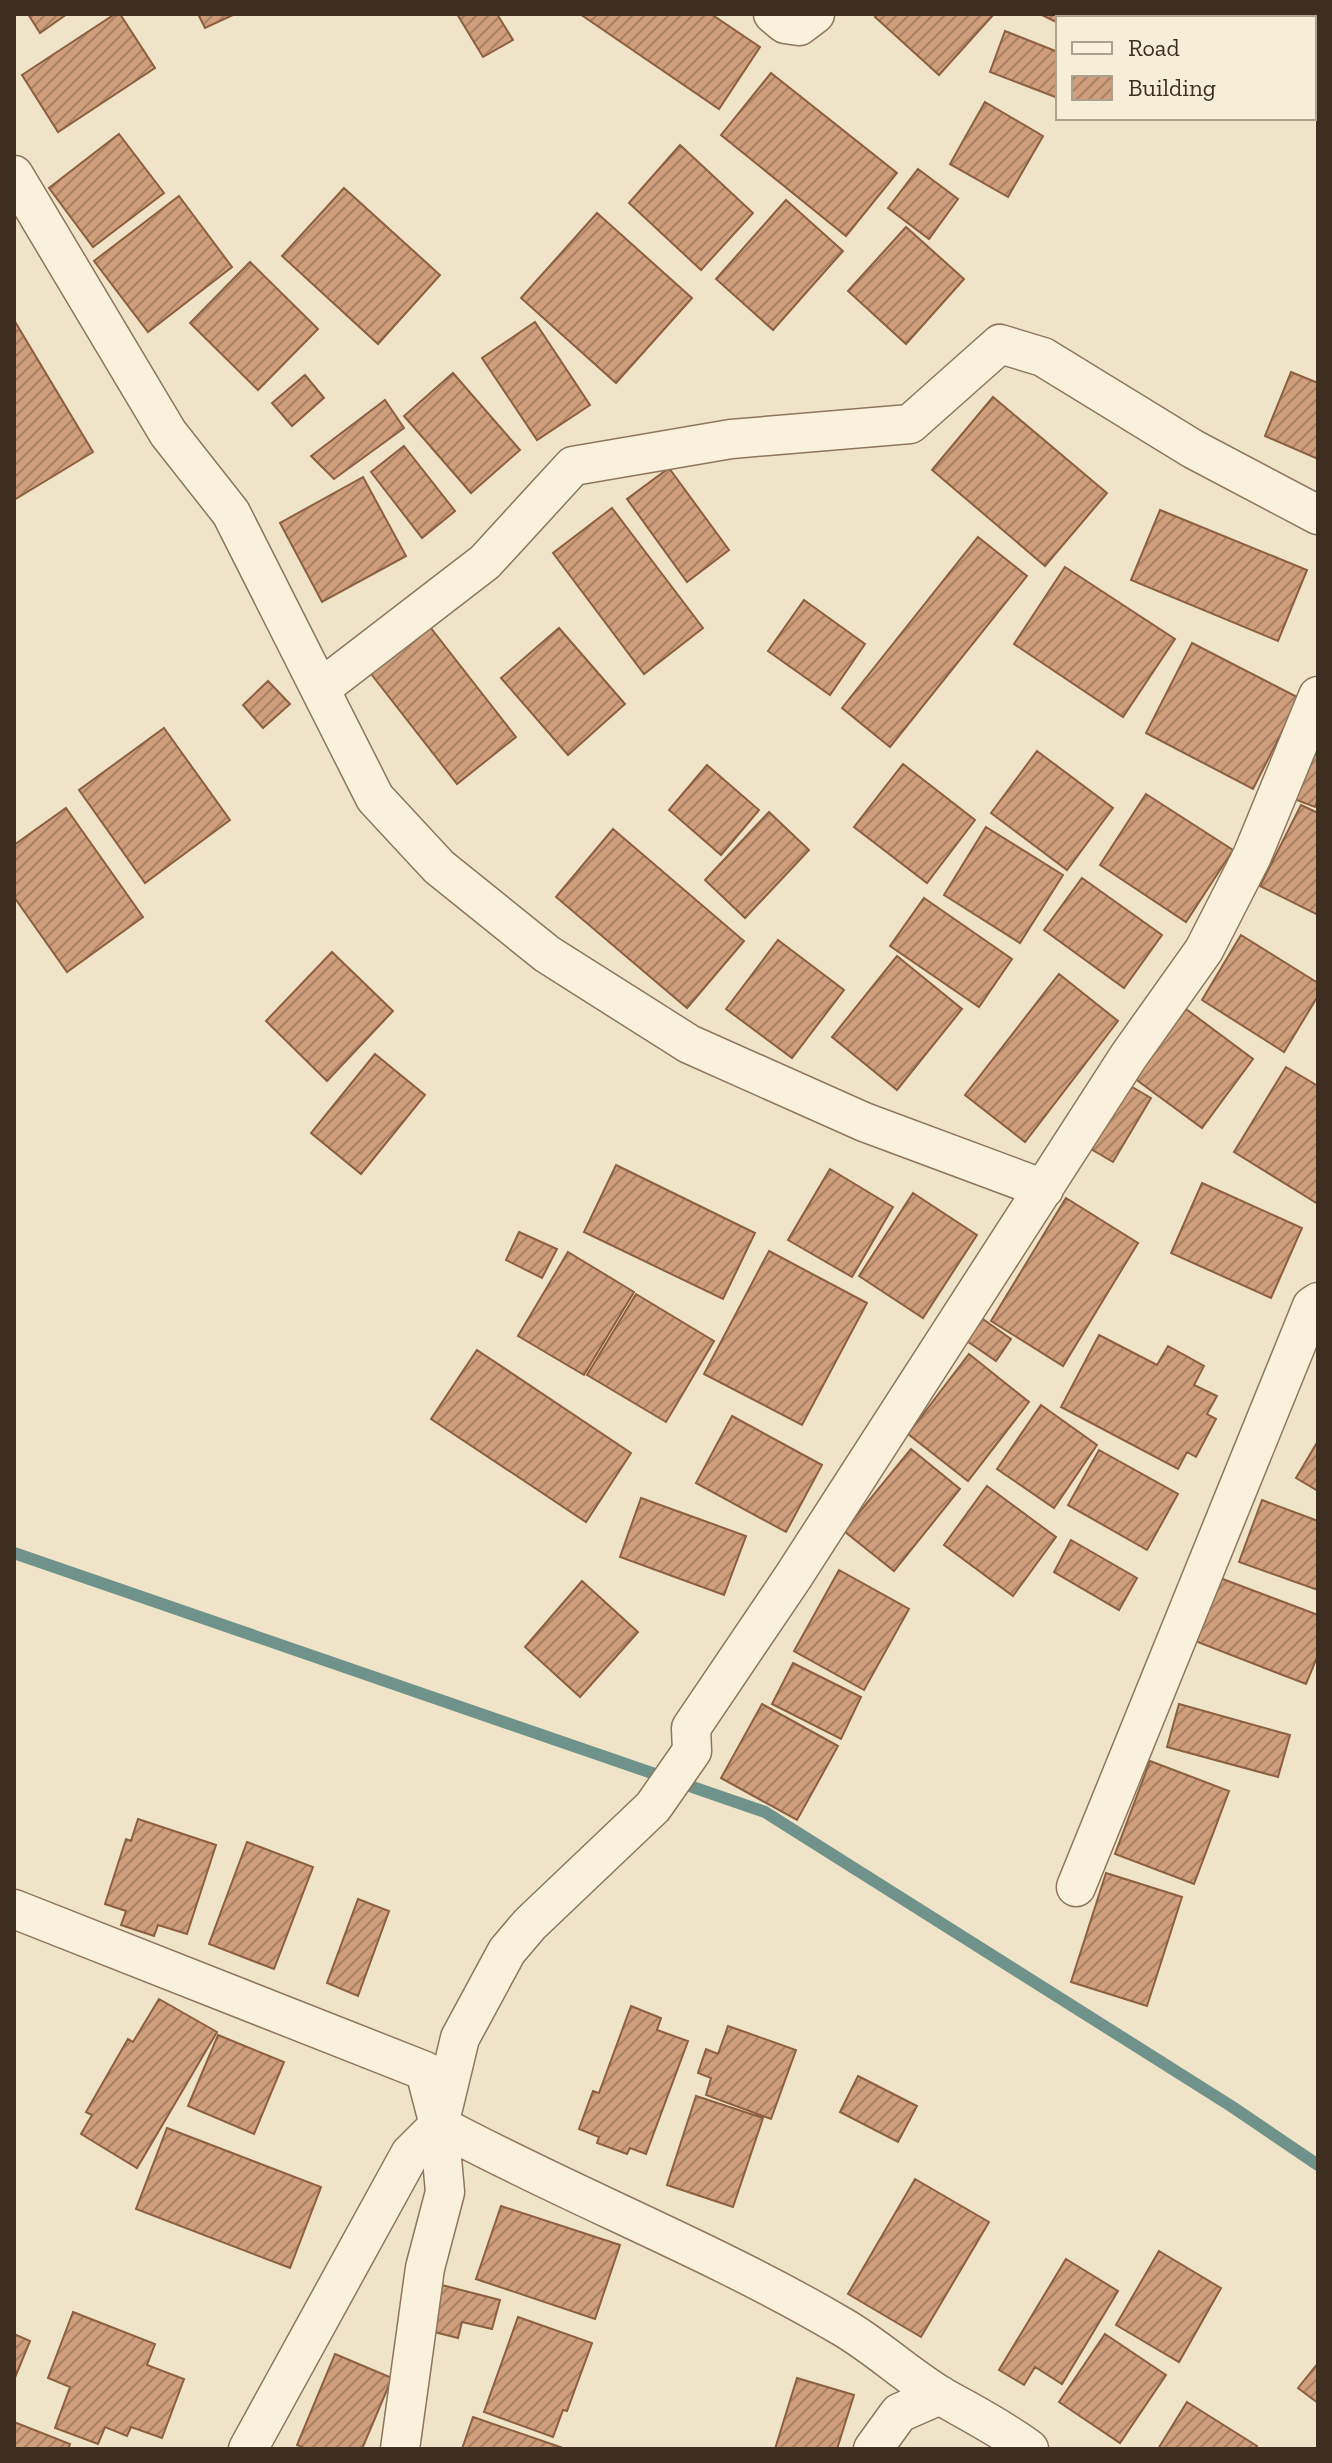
<svg xmlns="http://www.w3.org/2000/svg" width="1332" height="2463" font-family="'Zilla Slab',serif">
  <style>
    .lines { fill: none; stroke-linecap: round; stroke-linejoin: round }
    .stream { stroke: #6f938a; stroke-width: 12 }
    .building { fill: url(#building-hatch); stroke: #8d5f41; stroke-width: 2 }
    .minor-casing { stroke: #8d765c; stroke-width: 41 }
    .minor { stroke: #faf1dc; stroke-width: 38 }
  </style>
  <defs>
    <pattern id="building-hatch" width="6" height="6" patternUnits="userSpaceOnUse" patternTransform="scale(2)"><rect width="6" height="6" fill="#cf9f7d"/><path d="M-1 1l2-2M0 6l6-6M5 7l2-2" fill="none" stroke="#a98266"/></pattern>
  </defs>
  <rect width="100%" height="100%" fill="#f0e4c8"/>
  <g class="lines">
    <path class="stream" d="M14 1553 765 1812 1231 2106 1318 2165"/>
  </g>
  <path class="building" d="M28 14H67L40 33Z
    M115 14H120L155 68 58 132 22 75Z
    M198 14H235L205 28Z
    M457 14H497L513 40 483 57Z
    M580 14H711L760 47 719 109Z
    M878 14H994L939 75 875 17Z
    M1040 14H1193L1191 18H1058V23Z
    M1005 31 1058 52V98L990 72Z
    M771 73 897 173 846 236 721 135Z
    M985 102 1043 136 1008 197 950 164Z
    M119 134 164 193 93 247 49 188Z
    M680 145 753 213 701 270 629 203Z
    M918 169 958 199 929 239 888 208Z
    M344 188 440 275 378 344 282 256Z
    M179 196 232 267 148 332 94 261Z
    M786 200 843 251 773 330 716 279Z
    M597 213 692 298 616 383 521 298Z
    M906 227 964 279 906 344 848 291Z
    M250 262 318 329 258 390 190 323Z
    M14 320 93 452 14 500Z
    M535 322 590 405 537 440 482 358Z
    M1291 372 1318 383V459L1265 436Z
    M453 373 520 450 471 493 404 416Z
    M305 375 324 398 292 426 272 403Z
    M993 397 1107 493 1045 566 932 470Z
    M385 400 404 428 334 479 311 456Z
    M404 446 455 511 422 538 371 472Z
    M669 468 729 550 687 582 627 499Z
    M363 477 406 556 322 602 280 523Z
    M612 508 703 628 644 674 553 553Z
    M1160 510 1307 570 1278 641 1131 580Z
    M978 537 1027 576 890 747 842 708Z
    M1065 567 1175 639 1123 717 1014 644Z
    M804 600 865 644 830 695 768 651Z
    M427 623 516 737 457 784 368 670Z
    M559 628 625 704 568 755 501 678Z
    M1192 643 1299 698 1253 789 1146 733Z
    M268 681 290 704 263 728 243 705Z
    M164 728 230 820 145 883 79 790Z
    M1318 742V799L1315 807 1294 799Z
    M1037 751 1113 808 1067 870 991 813Z
    M903 764 975 820 927 883 854 827Z
    M707 765 759 810 721 855 669 810Z
    M1146 794 1233 850 1186 922 1100 865Z
    M1301 805 1318 813V915L1260 886Z
    M66 808 143 917 67 972 14 897V845Z
    M769 812 809 850 745 918 705 880Z
    M986 827 1063 875 1020 943 944 895Z
    M613 829 744 941 687 1008 556 897Z
    M1082 878 1162 935 1124 988 1044 930Z
    M924 898 1012 959 979 1007 890 946Z
    M1241 935 1318 983V996L1284 1052 1202 1000Z
    M778 940 844 990 792 1058 726 1009Z
    M332 952 393 1011 327 1081 266 1021Z
    M897 956 962 1009 897 1090 832 1037Z
    M1059 974 1118 1021 1025 1142 965 1095Z
    M1186 1009 1253 1059 1202 1128 1134 1078Z
    M375 1054 425 1095 361 1174 311 1133Z
    M1286 1067 1318 1086V1204L1234 1152Z
    M1127 1084 1151 1098 1113 1162 1089 1148Z
    M616 1165 755 1233 723 1299 584 1232Z
    M830 1169 893 1207 852 1277 788 1240Z
    M1202 1183 1302 1228 1271 1298 1171 1253Z
    M913 1193 977 1235 923 1318 859 1276Z
    M1066 1198 1138 1243 1063 1366 991 1321Z
    M519 1232 557 1249 542 1278 506 1260Z
    M769 1251 867 1303 802 1425 704 1374Z
    M568 1252 634 1292 584 1375 518 1336Z
    M636 1294 714 1341 666 1422 587 1375Z
    M980 1317 1011 1339 996 1361 964 1339Z
    M1099 1335 1157 1365 1168 1346 1204 1366 1194 1385 1217 1396 1207 1414 1216 1419 1196 1457 1187 1452 1178 1469 1061 1407Z
    M477 1350 631 1453 586 1522 431 1419Z
    M969 1354 1029 1402 968 1481 908 1434Z
    M1041 1405 1097 1445 1054 1508 997 1469Z
    M732 1416 822 1465 786 1532 696 1483Z
    M1318 1441V1491L1296 1478Z
    M911 1449 960 1489 894 1571 844 1531Z
    M1099 1450 1178 1494 1147 1550 1068 1505Z
    M987 1486 1056 1537 1013 1596 944 1545Z
    M641 1498 746 1536 724 1595 620 1557Z
    M1262 1500 1318 1521V1590L1239 1562Z
    M1071 1540 1137 1578 1119 1610 1054 1572Z
    M839 1570 909 1609 864 1690 794 1651Z
    M1220 1578 1318 1615V1655L1306 1684 1195 1641Z
    M582 1581 638 1632 580 1697 525 1647Z
    M793 1663 861 1697 841 1739 772 1704Z
    M762 1704 838 1746 797 1820 721 1778Z
    M1179 1704 1290 1735 1278 1777 1167 1747Z
    M1150 1761 1229 1791 1194 1884 1115 1854Z
    M138 1819 216 1845 187 1934 158 1925 154 1936 121 1925 126 1911 105 1904 126 1839 131 1841Z
    M247 1842 313 1867 274 1969 209 1944Z
    M1106 1873 1182 1897 1147 2006 1071 1982Z
    M358 1899 389 1911 358 1996 327 1983Z
    M159 1999 217 2032 137 2168 81 2134 92 2115 86 2112 128 2039 133 2042Z
    M631 2006 661 2018 657 2030 688 2041 646 2154 630 2148 627 2154 597 2143 599 2137 579 2129 593 2091 599 2093Z
    M728 2026 796 2050 771 2119 706 2095 711 2078 698 2073 706 2049 718 2054Z
    M218 2035 284 2062 254 2134 188 2106Z
    M858 2076 917 2106 898 2142 840 2112Z
    M696 2096 763 2118 733 2207 667 2185Z
    M167 2128 321 2187 290 2268 136 2209Z
    M915 2179 989 2222 921 2337 848 2294Z
    M501 2206 620 2245 595 2319 476 2279Z
    M1159 2251 1221 2288 1179 2362 1116 2325Z
    M1066 2259 1118 2291 1062 2384 1035 2367 1024 2385 999 2370Z
    M434 2283 500 2300 492 2329 462 2322 458 2338 422 2329Z
    M73 2312 155 2344 147 2365 184 2379 162 2438 131 2427 127 2436 105 2427 98 2444 55 2428 70 2387 48 2378Z
    M518 2317 592 2343 567 2411 563 2410 553 2437 484 2412Z
    M14 2334 30 2341 14 2380Z
    M1105 2334 1166 2375 1120 2443 1059 2402Z
    M335 2354 392 2378 362 2449H306L297 2445Z
    M1318 2363V2403L1298 2388Z
    M797 2378 854 2395 837 2449H775Z
    M1187 2402 1257 2446 1255 2449H1158Z
    M473 2417 563 2448V2449H462Z
    M14 2422 70 2444 68 2449H14Z"/>
  <g class="lines">
    <defs>
      <path id="minor" d="M773 14 785 24 799 26 815 14
        M14 175 168 433 231 513 375 798 439 867 547 954 689 1044 864 1122 1044 1189
        M320 689 485 562 573 466 731 439 910 424 1000 344 1043 357 1193 449 1318 515
        M1076 1887 1312 1306 1318 1302
        M14 1909 425 2071 439 2125 445 2192 425 2268 400 2449
        M439 2125C571 2196 712 2250 841 2326 876 2346 906 2375 941 2396 971 2413 1001 2428 1029 2449
        M248 2449 410 2154 439 2125 460 2038 507 1951 530 1924 653 1807 692 1751 691 1728 793 1577 1128 1057 1204 950 1252 856 1318 696
        M873 2449 899 2413 940 2395"/>
    </defs>
    <use href="#minor" class="minor-casing"/>
    <use href="#minor" class="minor"/>
  </g>
  <rect width="1332" height="2463" fill="none" stroke="#3d2e20" stroke-width="32"/>
  <rect x="1056" y="16" width="260" height="104" fill="#f7eed8" stroke="#ada18e" stroke-width="2"/>
  <rect x="1072" y="42" width="40" height="12" fill="#faf1dc" stroke="#ada18e" stroke-width="2"/>
  <text x="1128" y="56" font-size="24" fill="#3d2e20">Road</text>
  <rect x="1072" y="76" width="40" height="24" fill="url(#building-hatch)" stroke="#ada18e" stroke-width="2"/>
  <text x="1128" y="96" font-size="24" fill="#3d2e20">Building</text>
</svg>
